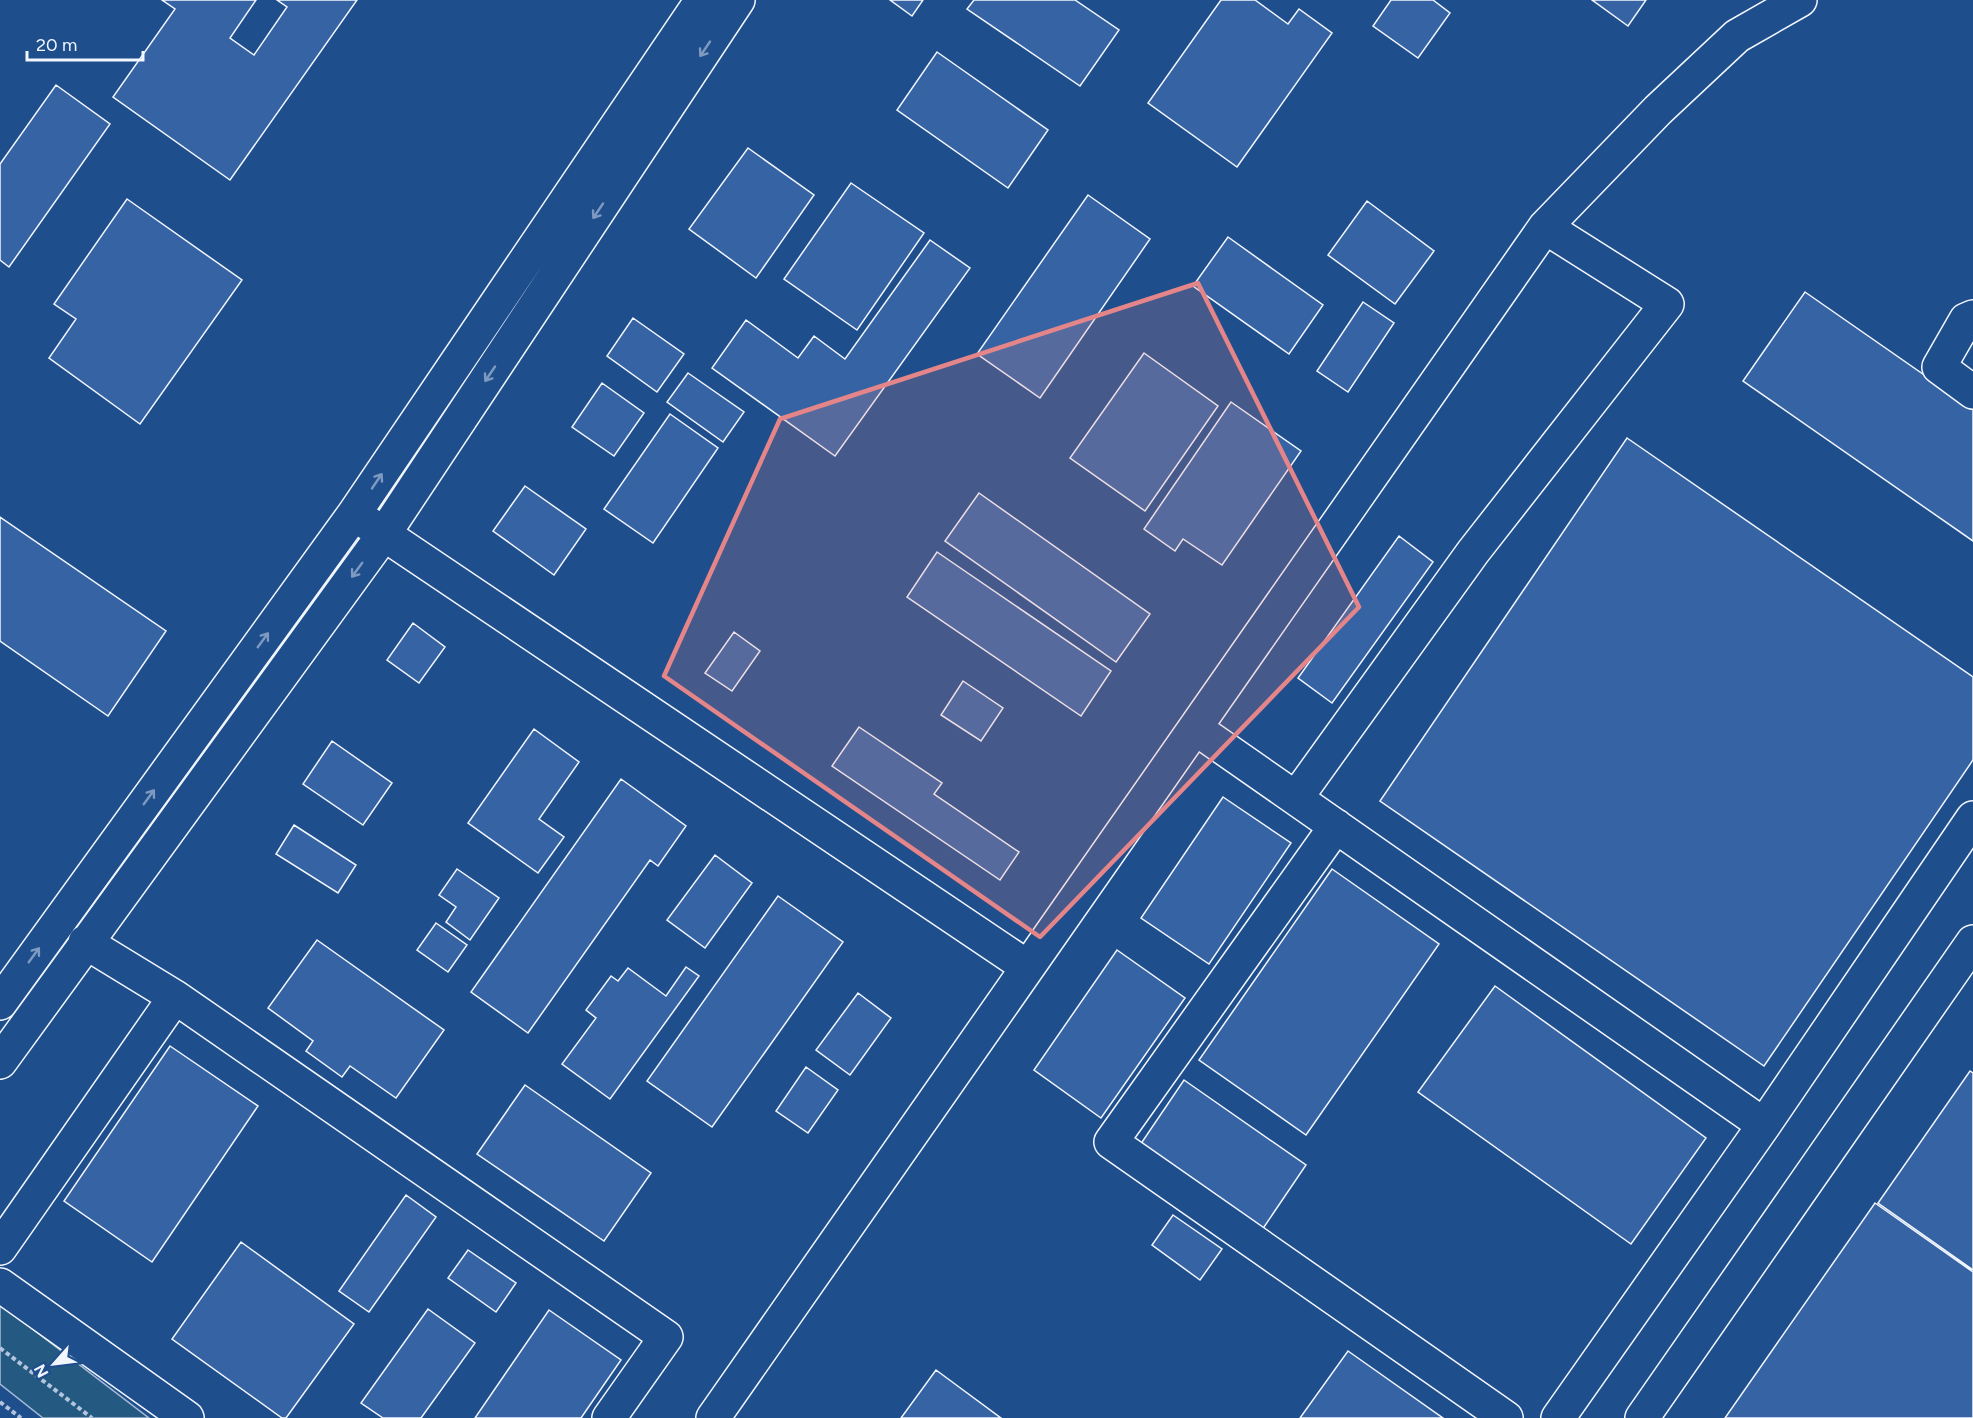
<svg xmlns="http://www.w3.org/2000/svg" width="1973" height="1418" font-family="Figtree,sans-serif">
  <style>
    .green { fill: #245a82; stroke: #a8bbd7; stroke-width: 1.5 }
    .building { fill: #3563a3; stroke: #f2f6ff; stroke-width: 1.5 }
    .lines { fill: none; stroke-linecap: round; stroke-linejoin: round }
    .minor-casing { stroke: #f2f6ff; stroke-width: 36 }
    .path { stroke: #b3c4dc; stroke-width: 4; stroke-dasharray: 4.5 3; stroke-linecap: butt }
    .minor { stroke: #1f4e8c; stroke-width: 33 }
    .oneway { stroke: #7e9ac0 }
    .marked { fill: #e38589; fill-opacity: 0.2; stroke: #e38589; stroke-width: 4.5; stroke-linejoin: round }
  </style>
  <rect width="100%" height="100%" fill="#1f4e8c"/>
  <path class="green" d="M0 1304 149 1418H43L0 1384Z"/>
  <path class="building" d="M162 0H256L230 38 254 55 287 7 277 0H357L230 180 113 97 175 9Z
    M890 0H923L912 16Z
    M974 0H1075L1119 30 1080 86 967 9Z
    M1221 0H1255L1288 24 1299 9 1332 33 1237 167 1148 103Z
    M1391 0H1433L1450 13 1418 58 1373 26Z
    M1592 0H1646L1628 26Z
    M937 52 1048 130 1008 188 897 110Z
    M56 85 110 124 9 267 0 260V164Z
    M748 148 814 195 756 278 689 229Z
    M851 183 924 233 857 330 784 279Z
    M1088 195 1150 239 1040 398 977 354Z
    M127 199 242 280 140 424 49 358 76 319 54 304Z
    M1367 201 1434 251 1395 304 1328 255Z
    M1228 237 1323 305 1289 354 1193 286Z
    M930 240 970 268 835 456 712 368 746 320 798 358 814 336 845 359Z
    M1805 292 1973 409V541L1743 381Z
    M1363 302 1394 323 1348 392 1317 371Z
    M633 318 684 354 657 392 607 356Z
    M1144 353 1218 406 1145 511 1070 458Z
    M688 373 744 412 723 442 667 402Z
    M602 383 644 413 614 456 572 427Z
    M1231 402 1301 451 1222 565 1183 539 1175 551 1144 529Z
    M670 414 718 448 653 543 604 509Z
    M1627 438 1973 677V760L1764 1066 1380 801Z
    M525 486 586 529 554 575 493 531Z
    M979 493 1150 614 1116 662 945 541Z
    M0 517 166 631 108 716 0 641Z
    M1399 536 1433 562 1332 703 1298 678Z
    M937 552 1111 671 1081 716 907 597Z
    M413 623 445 647 419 683 387 660Z
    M734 632 760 651 732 691 705 673Z
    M963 681 1003 708 981 741 941 715Z
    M859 727 942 783 934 794 1019 852 1000 880 832 766Z
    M534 729 579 762 539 819 564 837 538 873 468 823Z
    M332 741 392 783 363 825 303 784Z
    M621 779 686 826 658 866 650 860 528 1033 471 992Z
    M1223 797 1291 843 1209 964 1141 918Z
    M294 825 356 865 338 893 276 854Z
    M715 855 752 883 705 948 667 920Z
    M457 869 499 898 470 940 446 922 456 907 439 895Z
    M1332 869 1439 944 1306 1135 1199 1060Z
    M778 896 843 942 712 1127 647 1081Z
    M436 923 467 945 448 972 417 950Z
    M317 940 444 1030 396 1098 350 1066 342 1077 306 1051 313 1041 268 1008Z
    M1117 950 1185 998 1101 1118 1034 1070Z
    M686 967 699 976 610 1099 562 1064 596 1018 586 1010 611 976 618 981 628 968 666 996Z
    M1495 986 1706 1138 1631 1244 1418 1092Z
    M858 993 891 1018 850 1075 816 1050Z
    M170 1046 258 1106 152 1262 64 1201Z
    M806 1067 838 1090 808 1133 776 1111Z
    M1970 1071 1973 1073V1270L1878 1203Z
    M1184 1080 1306 1165 1262 1230 1140 1145Z
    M525 1085 651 1173 604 1241 477 1154Z
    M406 1195 436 1217 369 1312 339 1291Z
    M1875 1203 1973 1272V1418H1725Z
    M1173 1215 1222 1249 1200 1280 1152 1245Z
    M241 1242 354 1324 286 1418H282L172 1339Z
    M468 1250 516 1283 496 1312 448 1278Z
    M428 1309 475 1343 421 1418H383L361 1403Z
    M549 1310 621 1360 581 1418H475Z
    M1348 1351 1443 1418H1300Z
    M936 1370 1001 1418H901Z"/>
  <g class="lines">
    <defs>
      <path id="minor" d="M1973 317 1966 320 1939 367 1973 392
        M366 522 1026 966
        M1195 728 1764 1125
        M1296 798 1473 552 1667 304 1545 227
        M1336 826 1111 1142 1506 1418
        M85 942 175 997 666 1337 609 1418
        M0 1003 354 514 702 0
        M0 1062 384 534 738 0
        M0 1248 175 997
        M0 1285 187 1418
        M713 1418 1545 227 1658 110 1737 36 1800 0
        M1558 1418 1764 1125 1973 818
        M1642 1418 1973 942"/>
    </defs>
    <use href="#minor" class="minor-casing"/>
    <path class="path" d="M0 1348 92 1418
      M0 1402 21 1418"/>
    <use href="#minor" class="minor"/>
  </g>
  <defs><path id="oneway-shaft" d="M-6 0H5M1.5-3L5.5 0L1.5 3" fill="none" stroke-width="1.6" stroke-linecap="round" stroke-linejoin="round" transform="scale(1.5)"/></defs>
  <g class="oneway">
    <use href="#oneway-shaft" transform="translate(705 49) rotate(124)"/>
    <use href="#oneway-shaft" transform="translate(598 211) rotate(124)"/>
    <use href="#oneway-shaft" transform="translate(490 374) rotate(124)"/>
    <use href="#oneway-shaft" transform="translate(377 481) rotate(-56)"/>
    <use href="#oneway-shaft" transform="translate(357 570) rotate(126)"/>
    <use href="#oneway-shaft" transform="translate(263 640) rotate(-54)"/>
    <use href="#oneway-shaft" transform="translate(149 797) rotate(-54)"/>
    <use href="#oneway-shaft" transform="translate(34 955) rotate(-54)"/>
  </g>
  <path class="marked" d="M1198 283 1359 607 1040 937 664 676 780 419Z"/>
  <g transform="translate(54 1364) rotate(242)" stroke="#1f4e8c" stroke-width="4.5" paint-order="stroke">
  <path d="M0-4.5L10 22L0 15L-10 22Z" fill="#f2f6ff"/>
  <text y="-9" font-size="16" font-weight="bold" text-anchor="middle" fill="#f2f6ff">N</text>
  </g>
  <path d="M27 51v9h116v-9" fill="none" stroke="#f2f6ff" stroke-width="3"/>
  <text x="36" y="51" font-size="18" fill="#f2f6ff" stroke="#1f4e8c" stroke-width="4.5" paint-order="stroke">20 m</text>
</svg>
